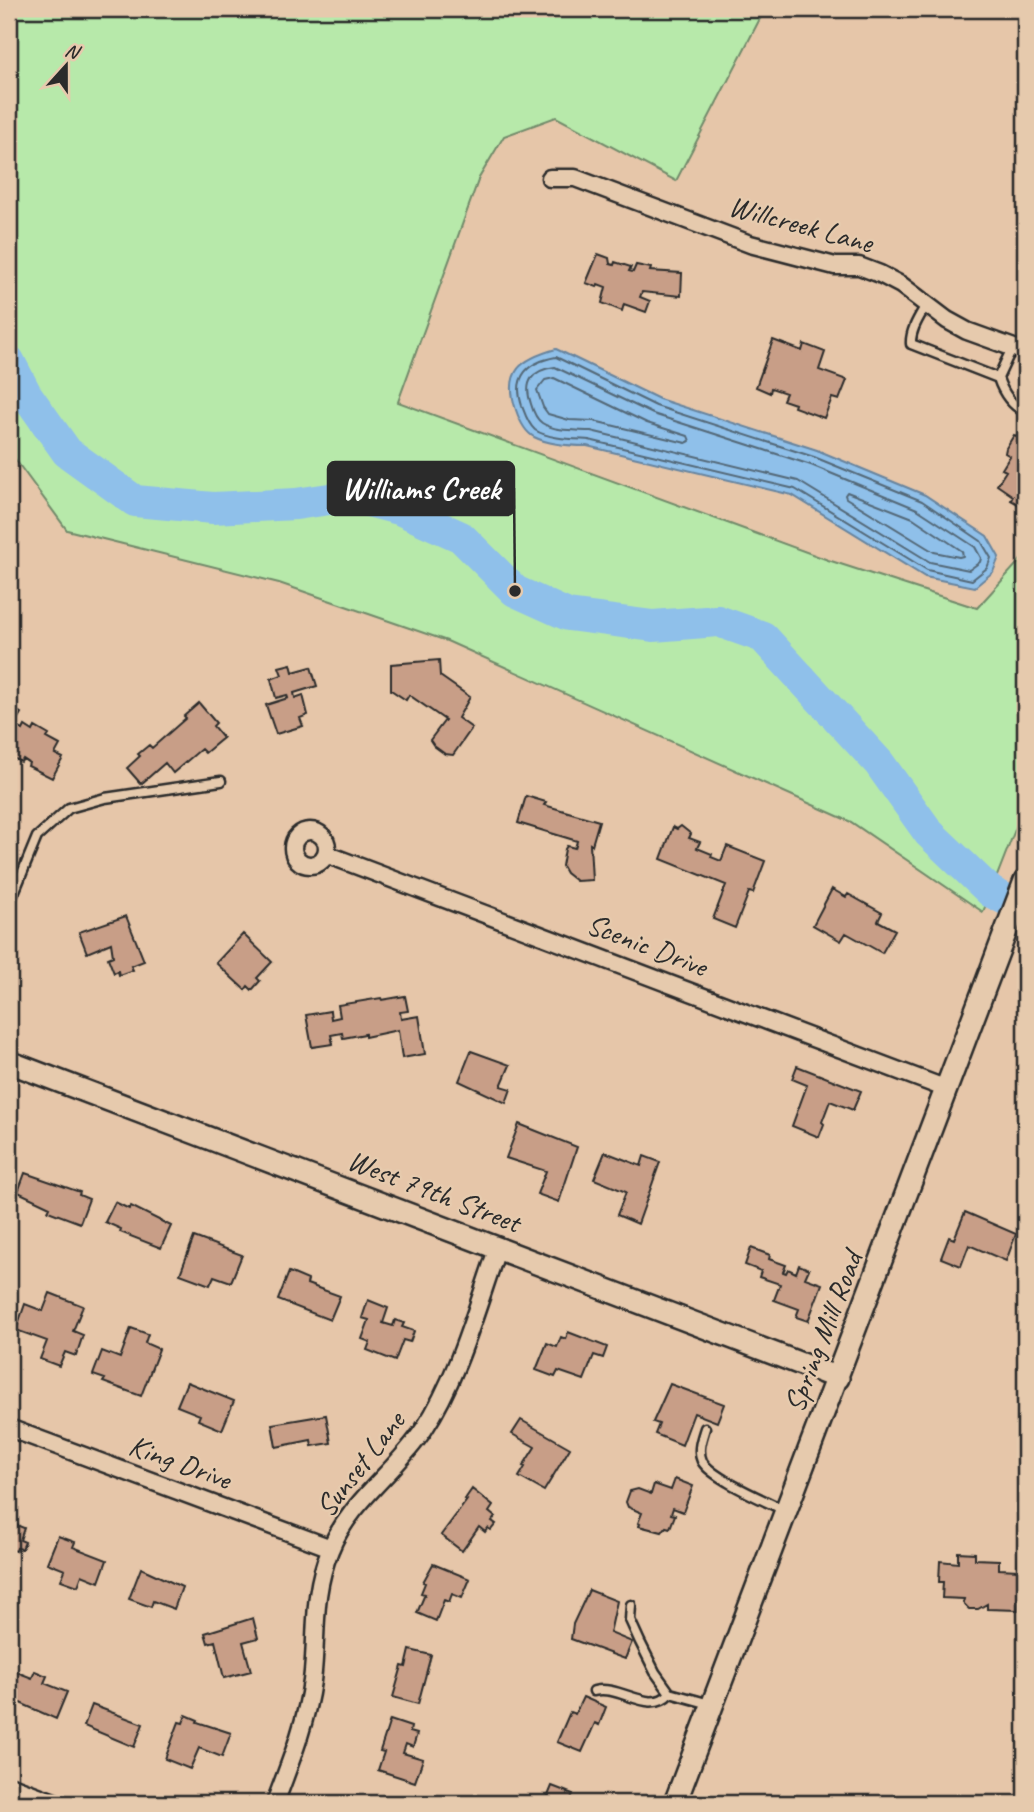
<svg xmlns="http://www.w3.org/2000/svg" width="1034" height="1812" font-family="Caveat,sans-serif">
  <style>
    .green { fill: #b7e9aa; stroke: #718a6a; stroke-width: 2 }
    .water { fill: #8fc0ea; stroke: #67849e; stroke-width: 2 }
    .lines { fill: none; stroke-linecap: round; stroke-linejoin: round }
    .shore { stroke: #536777; stroke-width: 2 }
    .river { stroke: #8fc0ea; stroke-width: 32 }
    .building { fill: #c89e87; stroke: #2b2b2b; stroke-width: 2 }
    .lane-casing { stroke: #2b2b2b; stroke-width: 13 }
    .street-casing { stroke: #2b2b2b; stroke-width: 21 }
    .secondary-casing { stroke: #2b2b2b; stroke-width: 26 }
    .lane { stroke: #e6caad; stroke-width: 8 }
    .street { stroke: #e6caad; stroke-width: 16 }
    .secondary { stroke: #e6caad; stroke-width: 21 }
    .labels { text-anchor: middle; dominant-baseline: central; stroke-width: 5; stroke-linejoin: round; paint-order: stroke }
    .street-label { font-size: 30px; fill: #2b2b2b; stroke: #e6caad }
    .leader { fill: none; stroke: #2b2b2b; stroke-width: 2.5 }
    .callout-dot { fill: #2b2b2b; stroke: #e6caad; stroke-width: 2.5 }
    .callout { fill: #2b2b2b; stroke: #2b2b2b; stroke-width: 2.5 }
    .callout-label { font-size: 32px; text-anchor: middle; font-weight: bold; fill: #fff }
  </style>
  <rect width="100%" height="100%" fill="#e6c6a9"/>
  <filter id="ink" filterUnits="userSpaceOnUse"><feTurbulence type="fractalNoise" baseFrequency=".0143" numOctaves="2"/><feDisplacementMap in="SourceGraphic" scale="14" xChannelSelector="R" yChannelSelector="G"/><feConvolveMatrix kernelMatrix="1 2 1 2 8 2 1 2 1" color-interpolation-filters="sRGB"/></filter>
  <g filter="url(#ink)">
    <path class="green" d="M9 9H765L676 181 556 117 504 136 479 178 398 402 828 560 977 608 1025 555V804L983 912 851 822 447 641 279 583 67 530 9 451Z"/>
    <path class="water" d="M556 349 659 399 817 450 925 495 987 536 999 557 993 572 975 587 925 577 792 495 587 446C570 446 550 445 534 437 525 432 519 419 516 410 503 371 521 359 556 349Z"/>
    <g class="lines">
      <path class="shore" d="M556 357 656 406 814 457 922 501 981 541 991 558 987 568 972 580 927 570 795 489 589 440C574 439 548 439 535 430 528 424 525 414 522 406 512 376 528 362 556 357Z
        M555 367 653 414 811 465 917 509 975 547 981 558 980 562 969 570 930 562 798 481 591 431C575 430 556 432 542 423 536 419 533 411 531 404 523 382 532 370 555 367Z
        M554 378 647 423 688 436 690 441 686 443 594 421 569 420 548 414 543 407 537 390 545 380Z
        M847 492 913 518 962 551 963 556 959 557 934 552 846 498 845 495Z"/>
      <path class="river" d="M9 361 26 394 67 452 135 501 213 508 296 504 349 496 399 509 461 537 515 591 568 615 653 626 718 621 763 637 879 763 929 833 991 892 1025 909"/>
    </g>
    <path class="building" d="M598 254 609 258 610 264 614 265 615 262 631 267 629 271 633 272 636 265 651 268 650 271 682 273 681 296 642 292 640 297 650 301 646 312 624 304 622 311 602 303 606 287 598 284 597 287 586 283Z
      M773 340 802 351 804 344 825 352 819 370 847 380 839 400 832 398 824 418 794 407 795 404 783 400 786 393 771 388 770 393 756 387Z
      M1014 435 1025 440V508L1011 500 1013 496 997 485 1006 471 1002 469 1010 456 1005 453 1006 448Z
      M1025 509V524L1019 520Z
      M439 660 440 676 470 697 458 718 472 728 453 755 445 754 434 746 430 740 445 720 409 695 406 700 391 690V664Z
      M291 664 293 672 311 667 317 686 294 693 295 698 303 695 308 715 300 718 303 726 276 734 266 705 288 698 287 695 276 698 271 679 282 675 279 667Z
      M199 703 216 723 213 726 223 738 205 753 201 749 173 773 165 763 141 784 127 768 140 756 138 754 149 745 152 748 186 718 184 716Z
      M9 706 21 713 14 725 23 730 25 726 33 731 35 727 49 735 47 738 60 745 55 754 63 758 52 778 28 766 29 763 23 759 21 762 13 758 15 755 9 753Z
      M526 796 546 802 544 805 599 821 592 845 590 844 592 880 576 881 566 873 562 866 565 849 567 846 575 848 577 841 518 823Z
      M681 826 691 834 689 838 700 842 697 848 712 854 711 857 721 861 727 846 765 861 753 893 749 892 735 928 713 919 726 885 661 859 673 827 677 829Z
      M832 889 846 897 848 894 882 913 878 921 895 930 882 953 846 933 841 941 813 925Z
      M126 916 144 961 131 966 133 970 119 975 118 971 114 973 108 958 113 956 111 943 87 953 79 932Z
      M243 934 272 962 257 978 260 981 252 990 248 986 245 990 216 963Z
      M405 996 408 1011 400 1012 401 1019 419 1016 425 1054 402 1058 398 1030 365 1037V1034L343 1038 342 1033 331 1035 333 1044 312 1047 306 1015 330 1011 331 1019 340 1017 338 1005 381 998 382 1000Z
      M471 1051 510 1065 501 1086 511 1089 506 1103 459 1081Z
      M797 1066 861 1091 853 1110 830 1101 822 1122 824 1124 819 1137 792 1126 807 1085 792 1079Z
      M519 1124 577 1147 559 1202 537 1194 546 1171 506 1158Z
      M605 1152 641 1166 644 1156 660 1162 638 1224 617 1215 626 1192 594 1179Z
      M25 1173 80 1192 79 1195 89 1199 80 1223 48 1211 50 1207 18 1192Z
      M115 1202 129 1209 131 1206 171 1226 161 1248 120 1232 121 1229 105 1222Z
      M965 1212 1016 1234 1006 1261 969 1245 961 1266 941 1258 949 1237 954 1239Z
      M194 1237 242 1255 231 1282 214 1276 210 1285 180 1274Z
      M751 1248 770 1255 769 1259 786 1265 783 1272 786 1273 788 1269 796 1273 799 1265 809 1269 805 1278 822 1284 808 1321 796 1317 799 1309 774 1300 780 1284 759 1277 761 1271 745 1265Z
      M289 1272 308 1280 307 1284 340 1296 330 1320 278 1300Z
      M50 1293 83 1306 73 1331 83 1335 76 1356 65 1352 59 1366 40 1359 47 1341 16 1330 25 1304 43 1311Z
      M368 1300 388 1308 383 1323 393 1326 395 1320 404 1323 402 1327 414 1331 410 1342 403 1340 395 1361 367 1350 370 1342 362 1339 369 1320 362 1318Z
      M131 1328 148 1334 145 1343 159 1349 141 1396 103 1382 105 1379 93 1375 102 1351 120 1358Z
      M568 1332 607 1347 603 1358 594 1355 584 1380 558 1371 555 1377 536 1370 547 1343 557 1347 561 1337 566 1339Z
      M187 1382 234 1401 222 1430 198 1420 200 1415 177 1406Z
      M670 1384 724 1404 717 1422 694 1413 682 1445 655 1434 659 1424 653 1422Z
      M326 1415 331 1443 312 1446 311 1440 276 1447 272 1424Z
      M521 1420 570 1448 544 1491 519 1477 525 1467 523 1466 535 1447 512 1434Z
      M675 1479 693 1486 683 1512 673 1508 671 1514 675 1515 670 1528 666 1527 662 1532 639 1526 640 1524 638 1523 642 1513 628 1507 626 1502 630 1491 638 1489 651 1494 654 1484 671 1490Z
      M472 1489 493 1506 489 1512 495 1517 492 1521 496 1524 491 1530 488 1528 485 1532 479 1527 462 1551 441 1535 467 1500 465 1499Z
      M9 1522 24 1528 20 1540 25 1542 22 1549 17 1548 16 1551 9 1549Z
      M58 1536 75 1542 73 1547 107 1560 99 1582 82 1575 78 1586 61 1580 65 1570 47 1563Z
      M958 1552 975 1553V1559L999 1560V1569L1018 1570 1019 1554H1025V1596H1019L1018 1610 987 1609V1604L978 1609H969L963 1603 964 1599 942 1598 943 1582H939L940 1561 958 1563Z
      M433 1564 470 1579 462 1598 452 1594 449 1602 444 1600 436 1621 417 1613 425 1594 421 1593 425 1583 423 1582Z
      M141 1568 182 1587 174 1609 153 1601 151 1607 129 1599Z
      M589 1590 617 1601 610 1633 632 1642 625 1659 571 1639 573 1624Z
      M253 1618 258 1638 243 1642 251 1671 224 1678 215 1641 208 1643 205 1633Z
      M410 1650 431 1655 418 1704 393 1697 402 1666 406 1667Z
      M9 1669 32 1678 35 1671 47 1676 44 1683 67 1692 56 1719 9 1698Z
      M583 1697 606 1707 599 1725 595 1723 582 1752 557 1742 570 1712 575 1714Z
      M92 1705 143 1724 134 1747 84 1726Z
      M186 1715 198 1720 197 1722 231 1733 222 1757 199 1748 190 1769 165 1759 179 1722 183 1723Z
      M390 1720 411 1727 410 1732 417 1734 413 1747 406 1744 403 1753 423 1759 415 1782 378 1770 384 1752 380 1751Z
      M552 1786 573 1794 569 1803H545Z"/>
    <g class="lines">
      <defs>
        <path id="lane" d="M926 305C920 316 910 330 911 344L998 378C1003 393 1011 405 1025 412
          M998 378 1012 348
          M9 905 37 837 69 808 105 798 221 781
          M705 1428C702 1438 697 1450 702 1461 711 1478 766 1501 784 1510
          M631 1605 630 1620 640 1642 655 1672 670 1693 710 1704
          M594 1691C620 1684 650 1716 670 1693"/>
        <path id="street" d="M550 178H575L750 244 835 266H859L880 274 901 285 947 320 967 331 1025 352
          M293 848a17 17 0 1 1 34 0a17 17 0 1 1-34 0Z
          M326 854 947 1089
          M9 1428 331 1548
          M9 1785 57 1803
          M275 1803C290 1763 306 1724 312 1681 318 1634 311 1597 330 1550 350 1501 395 1473 424 1429 458 1378 477 1306 498 1247"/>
        <path id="secondary" d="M9 1062 838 1378
          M675 1803 1025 881"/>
      </defs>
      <use href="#lane" class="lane-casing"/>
      <use href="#street" class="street-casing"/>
      <use href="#secondary" class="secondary-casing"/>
      <use href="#lane" class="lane"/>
      <use href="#street" class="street"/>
      <use href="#secondary" class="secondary"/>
    </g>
  </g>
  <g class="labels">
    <g class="street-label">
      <text transform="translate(801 224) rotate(15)">Willcreek Lane</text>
      <text transform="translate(647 945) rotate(21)">Scenic Drive</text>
      <text transform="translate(434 1191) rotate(21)">West 79th Street</text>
      <text transform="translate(823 1332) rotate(-69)">Spring Mill Road</text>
      <text transform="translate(180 1462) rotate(20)">King Drive</text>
      <text transform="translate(360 1464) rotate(-52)">Sunset Lane</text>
    </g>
  </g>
  <path class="leader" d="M515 591L514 488"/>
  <circle class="callout-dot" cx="515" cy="591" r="7"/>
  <rect class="callout" x="328" y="462" width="186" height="53" rx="7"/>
  <g class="callout-label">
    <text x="421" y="499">Williams Creek</text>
  </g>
  <rect width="1034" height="1812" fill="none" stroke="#e6caad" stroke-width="35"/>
  <rect x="18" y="18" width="999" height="1777" fill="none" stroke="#2b2b2b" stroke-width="2.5" filter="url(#ink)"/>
  <g transform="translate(66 66) rotate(21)" stroke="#e6caad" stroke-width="5" paint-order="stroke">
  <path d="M0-5L12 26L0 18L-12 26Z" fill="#2b2b2b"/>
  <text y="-10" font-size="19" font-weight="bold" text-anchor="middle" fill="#2b2b2b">N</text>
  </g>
</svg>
